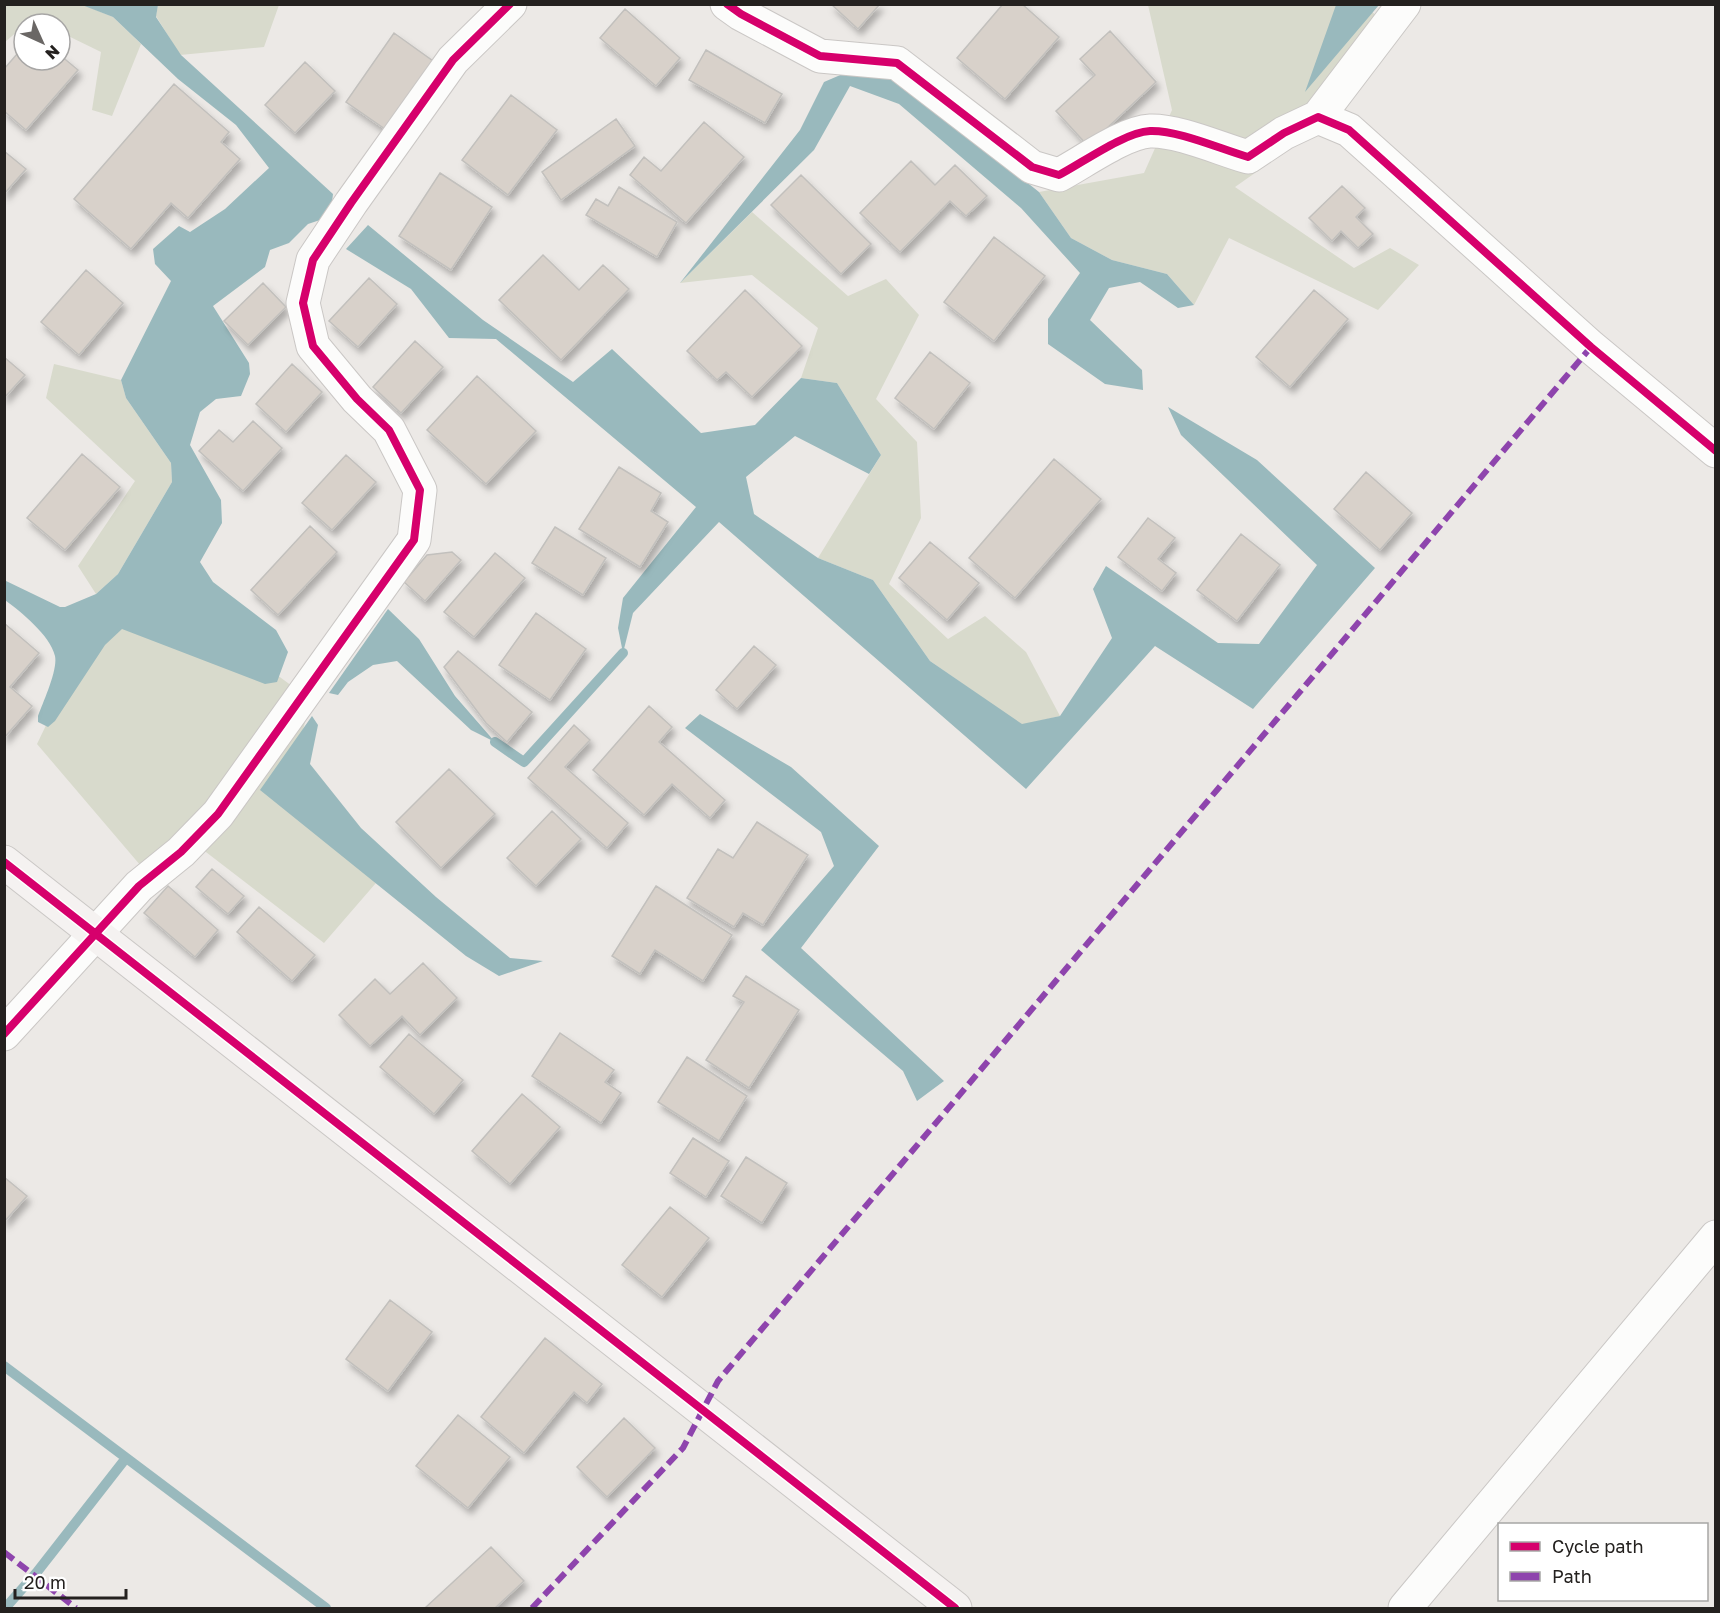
<svg xmlns="http://www.w3.org/2000/svg" width="1720" height="1613" font-family="'Golos Text',sans-serif">
  <style>
    .green { fill: #d8dacc }
    .water { fill: #99b9bd }
    .lines { fill: none; stroke-linecap: round; stroke-linejoin: round }
    .stream { stroke: #99b9bd; stroke-width: 10 }
    .building { fill: #d8d1ca; stroke: #c2c0bd; stroke-width: 1.5; filter: url(#shadow) }
    .street-casing { stroke: #cac7c5; stroke-width: 35 }
    .secondary-casing { stroke: #cac7c5; stroke-width: 35 }
    .street { stroke: #fcfcfb; stroke-width: 33 }
    .secondary { stroke: #f5f2f1; stroke-width: 33 }
    .quiet { stroke: #8e44ad; stroke-width: 6; stroke-dasharray: 12 6; stroke-linecap: butt }
    .cycleway-casing { stroke: #fff; stroke-width: 11 }
    .cycleway { stroke: #d6006c; stroke-width: 8 }
  </style>
  <defs>
    <filter id="shadow"><feDropShadow dx="3.5" dy="6" stdDeviation="3" flood-color="#0004"/></filter>
  </defs>
  <rect width="100%" height="100%" fill="#ece9e6"/>
  <path class="green" d="M81 4 113 17 141 44 112 116 92 110 101 52 60 32V24H43L32 19 5 42V5Z
    M158 5H279L264 47 180 55 156 16Z
    M1148 5H1363L1395 30 1346 109 1235 187 1354 268 1390 248 1419 265 1378 310 1229 238 1194 305 1167 274 1112 260 1071 238 1039 192 1144 173 1172 110Z
    M752 212 848 296 886 279 919 315 876 399 917 442 921 518 889 584 948 639 985 616 1026 652 1060 716 1022 725 930 661 873 580 818 558 881 455 837 383 801 378 818 328 752 275 680 283Z
    M54 364 121 380 126 398 171 463 172 482 118 574 96 594 78 566 135 481 46 398Z
    M159 588 311 700 288 786 382 876 324 943 202 849 158 886 37 744 88 638Z"/>
  <path class="water" d="M82 5H158L156 17 181 55 333 194 331 210 323 219 308 224 289 243 270 250 265 267 213 306 249 363 250 374 241 396 216 399 200 412 190 445 221 500 222 523 200 562 213 582 276 630 288 652 277 682 265 684 122 629 105 645 55 721 48 727 38 722V716C43 702 58 670 55 656 50 635 21 612 5 600L4 580 60 607H65L96 594 118 574 172 482 171 463 126 398 121 380 171 281 155 264 153 249 179 226 190 232 225 209 269 168 236 125 178 79 113 17Z
    M1336 5H1379L1305 92Z
    M859 67 899 81 1039 192 1071 238 1112 260 1167 274 1194 305 1178 308 1140 282 1109 288 1090 320 1142 370 1143 390 1105 384 1048 344V319L1080 273 1021 208 899 104 850 86 814 150 680 283 800 130 824 82Z
    M368 225 483 320 573 382 612 349 701 433 755 425 801 378 837 383 881 455 869 474 795 436 746 477 754 514 818 558 873 580 930 661 1022 724 1060 716 1112 638 1093 589 1106 566 1218 643 1259 644 1317 565 1181 435 1168 407 1257 460 1375 568 1253 709 1155 646 1026 789 719 522 633 613 623 653 618 628 623 598 696 507 496 339 449 338 411 289 346 249Z
    M388 609 419 639 455 696 495 742 471 730 397 661 373 665 348 682 338 695 329 693Z
    M700 714 791 767 879 846 801 948 944 1081 917 1101 903 1071 761 950 834 866 821 832 685 728Z
    M312 716 318 725 310 764 361 828 436 897 510 958 543 961 499 976 466 956 260 790Z"/>
  <g class="lines">
    <path class="stream" d="M495 742 524 762 623 653
      M4 1366 326 1608
      M7 1606 37 1572 126 1458"/>
  </g>
  <path class="building" d="M831 4H880L858 29Z
    M1003 4H1022L1059 37 1005 99 957 58Z
    M625 9 680 58 656 86 600 38Z
    M1110 31 1156 82 1088 146 1056 111 1095 75 1080 59Z
    M394 33 433 61 385 129 346 102Z
    M24 46V60H60V55L78 70 26 130 4 111V69Z
    M706 50 782 94 765 123 689 80Z
    M305 62 335 91 295 133 265 105Z
    M174 84 229 132 221 142 240 159 188 218 171 203 131 249 74 199Z
    M511 95 557 130 508 195 462 160Z
    M616 119 635 146 561 200 542 172Z
    M704 122 744 157 686 223 630 175 644 157 661 171Z
    M4 151 26 169 4 194Z
    M911 161 935 185 955 165 987 196 966 216 950 201 900 252 860 213Z
    M440 173 492 207 451 270 399 236Z
    M801 175 871 244 841 274 771 205Z
    M1342 186 1365 208 1356 217 1373 234 1358 248 1341 231 1332 241 1309 218Z
    M619 187 677 222 657 257 586 215 596 199 608 206Z
    M994 237 1045 276 994 341 944 302Z
    M543 255 579 290 603 265 629 289 561 360 499 300Z
    M86 270 123 303 79 355 41 322Z
    M369 278 397 304 358 347 329 321Z
    M263 283 286 307 248 345 224 321Z
    M745 290 802 346 752 397 726 372 717 380 687 351Z
    M1314 290 1348 319 1290 387 1256 357Z
    M415 341 443 367 401 413 373 387Z
    M930 352 970 383 934 429 895 398Z
    M4 357 25 375 4 398Z
    M292 364 322 392 286 432 256 404Z
    M477 376 536 431 486 484 427 430Z
    M253 421 282 448 243 491 199 451 219 430 233 442Z
    M82 454 120 487 65 550 27 518Z
    M346 455 376 482 332 530 302 503Z
    M1054 459 1101 499 1015 598 969 558Z
    M619 467 661 493 651 511 668 522 640 567 579 529Z
    M1366 472 1412 513 1380 550 1334 509Z
    M1148 518 1175 538 1158 559 1176 573 1162 591 1118 557Z
    M310 526 337 552 278 615 251 590Z
    M555 527 606 558 583 595 532 563Z
    M1241 534 1280 565 1237 621 1197 590Z
    M930 542 979 583 947 620 899 578Z
    M452 552 461 560 425 601 404 582 427 555Z
    M495 553 525 578 474 637 444 612Z
    M536 613 586 649 550 700 499 665Z
    M4 623 39 653 10 687 32 706 4 738Z
    M754 646 776 665 737 709 716 690Z
    M458 651 532 712 507 742 486 723 444 667Z
    M649 706 672 727 659 742 725 800 710 818 672 784 644 815 593 770Z
    M574 725 590 740 565 767 628 823 607 848 528 778Z
    M449 769 495 814 441 868 396 822Z
    M552 811 581 839 536 886 507 858Z
    M757 822 808 855 763 925 743 913 734 927 687 898 718 849 733 858Z
    M212 869 244 896 228 914 196 887Z
    M168 886 218 930 195 957 144 913Z
    M656 886 732 935 703 981 655 950 640 974 612 956Z
    M259 907 315 955 292 981 237 932Z
    M423 963 457 998 420 1035 402 1016 370 1046 339 1015 375 979 390 994Z
    M746 976 799 1010 749 1088 706 1060 744 1002 733 996Z
    M560 1033 614 1070 605 1082 621 1093 601 1123 532 1076Z
    M409 1034 463 1080 434 1114 380 1067Z
    M687 1057 747 1096 719 1141 658 1102Z
    M522 1094 560 1127 510 1184 472 1151Z
    M693 1138 729 1161 706 1197 670 1173Z
    M746 1157 787 1183 762 1223 721 1196Z
    M4 1177 27 1196 4 1222Z
    M670 1207 709 1238 662 1297 622 1265Z
    M390 1300 432 1332 388 1391 346 1359Z
    M545 1338 602 1384 587 1403 574 1392 524 1453 481 1417Z
    M458 1415 510 1457 468 1508 416 1466Z
    M624 1418 655 1448 607 1497 577 1467Z
    M491 1547 524 1581 495 1608H425Z"/>
  <g class="lines">
    <defs>
      <path id="street" d="M727 4 741 14 820 56 897 63 1032 167 1059 175C1082 163 1125 132 1150 131 1178 130 1220 149 1248 157L1284 133 1318 117 1349 130 1591 347 1716 451
        M1318 117 1404 4
        M4 1034 139 886 181 852 218 814 414 540 420 490 389 430 357 399 313 346 303 303 313 260 351 203 453 60 510 4
        M1405 1608 1716 1237"/>
      <path id="secondary" d="M4 862 955 1608"/>
    </defs>
    <use href="#street" class="street-casing"/>
    <use href="#secondary" class="secondary-casing"/>
    <use href="#street" class="street"/>
    <use href="#secondary" class="secondary"/>
    <path class="quiet" d="M4 1552 76 1608
      M532 1608 683 1448 718 1381 1591 347"/>
    <defs>
      <path id="cycleway" d="M727 4 741 14 820 56 897 63 1032 167 1059 175C1082 163 1125 132 1150 131 1178 130 1220 149 1248 157L1284 133 1318 117 1349 130 1591 347 1716 451
        M4 862 955 1608
        M4 1034 139 886 181 852 218 814 414 540 420 490 389 430 357 399 313 346 303 303 313 260 351 203 453 60 510 4"/>
    </defs>
    <use href="#cycleway" class="cycleway-casing"/>
    <use href="#cycleway" class="cycleway"/>
  </g>
  <rect width="1720" height="1613" fill="none" stroke="#24211f" stroke-width="12"/>
  <rect x="1498" y="1523" width="210" height="78" fill="#ffffff" stroke="#a7a6a5" stroke-width="1.5"/>
  <rect x="1510" y="1542" width="30" height="9" fill="#d6006c" stroke="#a7a6a5" stroke-width="1.5"/>
  <text x="1552" y="1553" font-size="18" fill="#24211f">Cycle path</text>
  <rect x="1510" y="1572" width="30" height="9" fill="#8e44ad" stroke="#a7a6a5" stroke-width="1.5"/>
  <text x="1552" y="1583" font-size="18" fill="#24211f">Path</text>
  <g transform="translate(42 42) rotate(135)"><circle r="28" fill="#ffffff" stroke="#a7a6a5" stroke-width="1.5"/>
  <path d="M0-4.5L10 22L0 15L-10 22Z" fill="#6a6765"/>
  <text y="-9" font-size="16" font-weight="bold" text-anchor="middle" fill="#24211f">N</text>
  </g>
  <path d="M15 1589v9h111v-9" fill="none" stroke="#24211f" stroke-width="3"/>
  <text x="24" y="1589" font-size="18" fill="#24211f" stroke="#ffffff" stroke-width="4.5" paint-order="stroke">20 m</text>
</svg>
